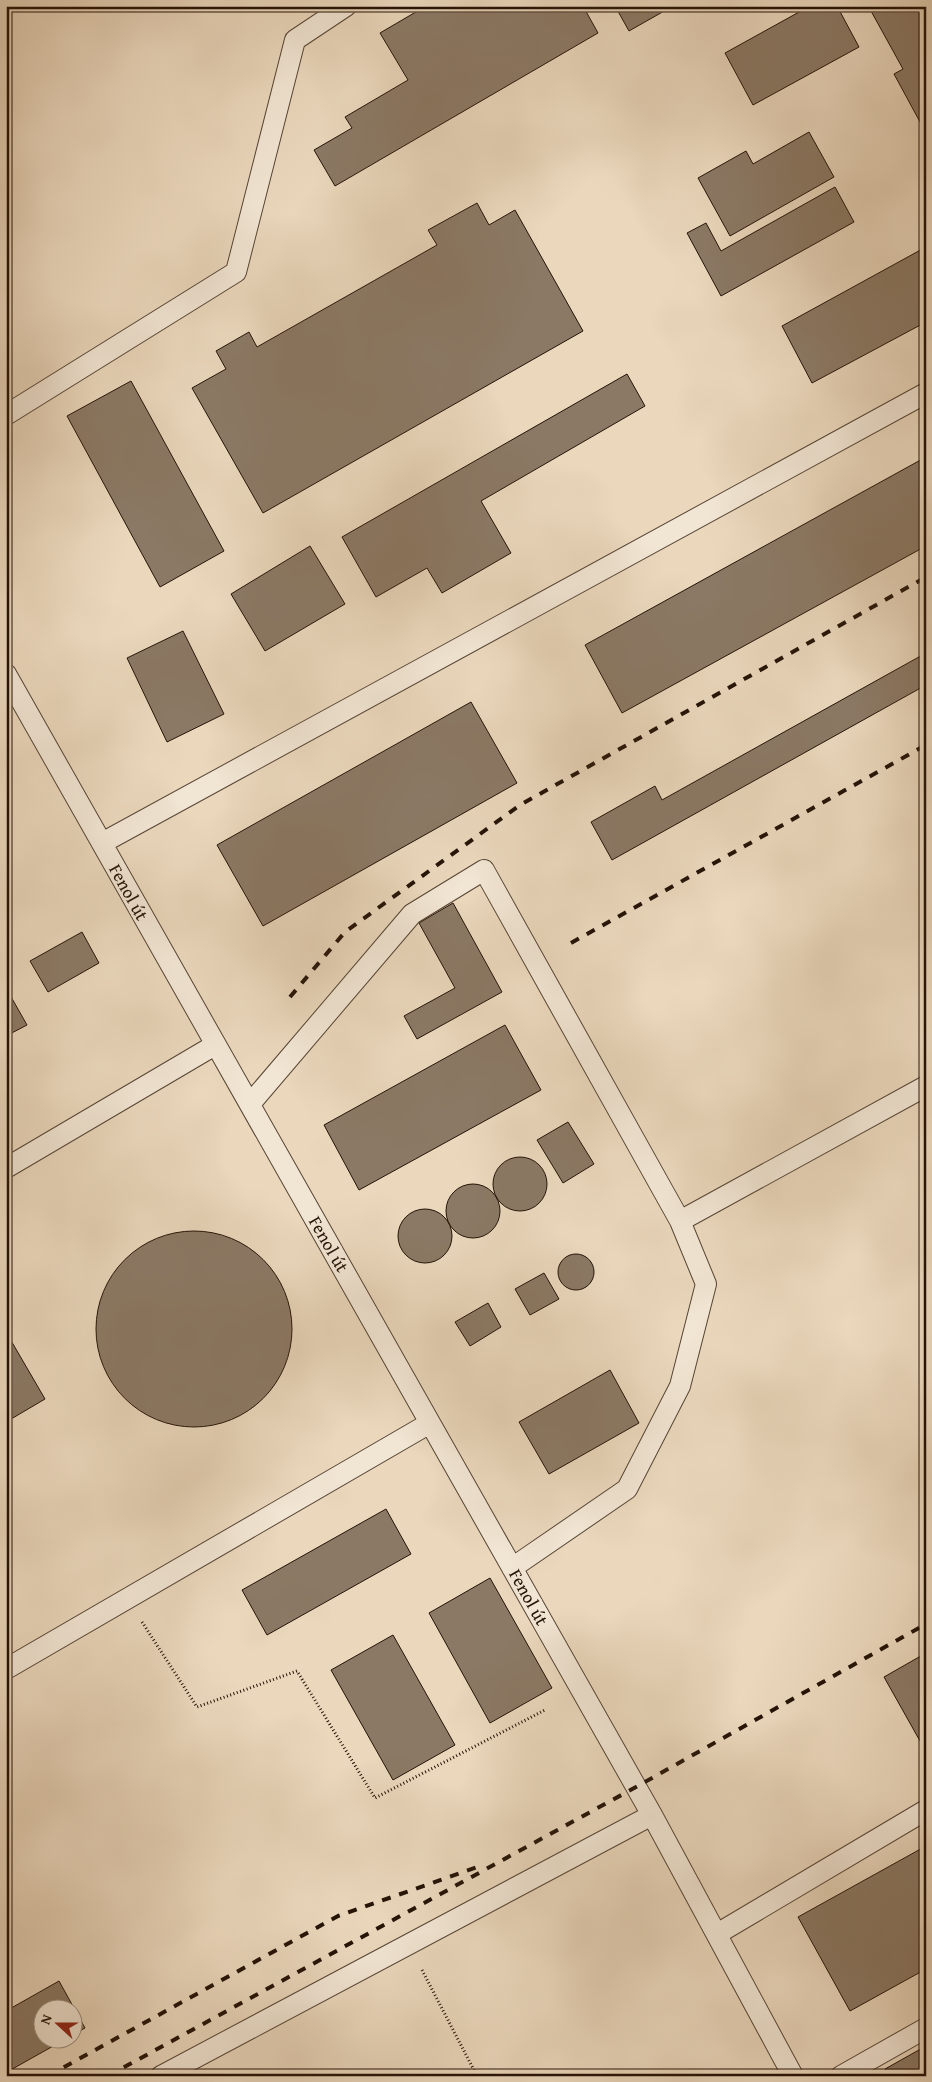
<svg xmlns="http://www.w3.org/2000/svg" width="932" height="2082" font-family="'Gentium Book Plus',serif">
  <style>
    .building { fill: #8b7965; stroke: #241307 }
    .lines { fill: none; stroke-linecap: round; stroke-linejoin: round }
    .lane-casing { stroke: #564434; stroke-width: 22 }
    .path { stroke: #241307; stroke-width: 3; stroke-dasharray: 1 2.5; stroke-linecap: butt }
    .lane { stroke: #f1e5d3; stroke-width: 20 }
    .rail { stroke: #241307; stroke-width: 4; stroke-dasharray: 9 9; stroke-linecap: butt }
    .labels { text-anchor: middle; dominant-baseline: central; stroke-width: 5; stroke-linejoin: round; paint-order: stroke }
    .street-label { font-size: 18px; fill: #241307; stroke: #f1e5d3 }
  </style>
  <rect width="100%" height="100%" fill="#ead7bc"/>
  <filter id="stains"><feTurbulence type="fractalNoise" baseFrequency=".004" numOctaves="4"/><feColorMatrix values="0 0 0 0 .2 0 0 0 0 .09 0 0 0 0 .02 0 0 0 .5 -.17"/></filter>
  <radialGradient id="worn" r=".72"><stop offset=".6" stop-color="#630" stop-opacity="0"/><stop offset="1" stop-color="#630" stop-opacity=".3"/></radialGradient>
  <path class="building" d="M426 6H583L598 33 335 186 314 150 352 128 345 117 408 80 380 33Z
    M615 6H673L629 31Z
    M810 6H837L859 47 753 105 725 53Z
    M880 6H926V133L894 74 903 69 871 11Z
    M809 132 834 177 730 236 698 178 746 151 753 164Z
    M835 187 854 222 721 296 687 233 706 223 721 251Z
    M477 203 489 225 515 210 583 331 263 513 192 388 226 369 216 351 249 332 257 347 437 245 428 230Z
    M926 247V322L812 383 782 326Z
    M627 374 645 406 481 501 511 553 442 593 427 568 376 597 342 537Z
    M131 381 224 551 160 587 67 416Z
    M926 457V546L622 713 585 645Z
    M310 546 345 604 265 651 231 594Z
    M183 631 224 714 167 742 127 658Z
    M926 653V685L612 860 591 822 655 786 662 800Z
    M471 702 517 783 263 926 217 845Z
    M453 903 502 992 417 1039 404 1016 455 988 419 923Z
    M82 932 99 963 48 992 30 961Z
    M6 988 27 1025 6 1036Z
    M505 1025 541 1090 359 1190 324 1125Z
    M568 1122 594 1164 563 1183 537 1140Z
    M493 1184a27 27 0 1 1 54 0a27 27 0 1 1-54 0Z
    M446 1211a27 27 0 1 1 54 0a27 27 0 1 1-54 0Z
    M398 1236a27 27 0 1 1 54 0a27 27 0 1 1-54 0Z
    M96 1329a98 98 0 1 1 196 0a98 98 0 1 1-196 0Z
    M558 1272a18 18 0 1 1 36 0a18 18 0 1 1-36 0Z
    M544 1273 559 1299 530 1315 515 1289Z
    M488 1303 501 1327 470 1346 455 1322Z
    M6 1332 45 1399 6 1422Z
    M610 1370 639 1423 549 1474 519 1422Z
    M386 1509 411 1554 267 1635 242 1590Z
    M490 1578 552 1688 490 1723 429 1613Z
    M393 1635 455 1745 393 1780 331 1670Z
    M926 1653V1739L920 1741 884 1677Z
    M926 1846V1969L850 2011 798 1917Z
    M59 1981 85 2028 72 2035V2010H42V2040H64L7 2072 6 2011Z
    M926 2046V2076H889L885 2069Z"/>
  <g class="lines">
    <defs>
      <path id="lane" d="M6 415 236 272 295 40 346 6
        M6 674 652 1815 793 2076
        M102 843 926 393
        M250 1104 412 914 484 870 680 1221
        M6 1168 215 1045
        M512 1568 627 1489 680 1386 706 1284 680 1221 926 1086
        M6 1669 430 1423
        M717 1934 926 1810
        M161 2076 652 1815
        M841 2076 926 2028"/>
    </defs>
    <use href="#lane" class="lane-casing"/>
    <path class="path" d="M142 1622 197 1707 297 1671 375 1798 545 1710
      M422 1970 477 2076"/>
    <use href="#lane" class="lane"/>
    <path class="rail" d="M571 943 926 745
      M290 997 345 932 520 805 926 577
      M48 2076 338 1916 483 1865
      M108 2076 636 1787 926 1624"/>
  </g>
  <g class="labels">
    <g class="street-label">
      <text transform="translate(129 892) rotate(61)">Fenol út</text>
      <text transform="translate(329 1244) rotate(60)">Fenol út</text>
      <text transform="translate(529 1597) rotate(61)">Fenol út</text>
    </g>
  </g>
  <rect width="932" height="2082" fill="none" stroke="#ead7bc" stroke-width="25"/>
  <rect x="8" y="8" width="917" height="2067" fill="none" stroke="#241307" stroke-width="2.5"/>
  <rect x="12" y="12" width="907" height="2057" fill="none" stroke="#241307"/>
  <g transform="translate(58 2024) rotate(291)"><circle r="24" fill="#f1e5d3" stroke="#9f9181"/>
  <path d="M0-4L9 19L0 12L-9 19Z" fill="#8f2418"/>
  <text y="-8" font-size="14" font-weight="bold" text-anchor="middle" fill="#241307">N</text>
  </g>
  <rect width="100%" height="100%" filter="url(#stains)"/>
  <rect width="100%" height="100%" fill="url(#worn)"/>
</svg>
